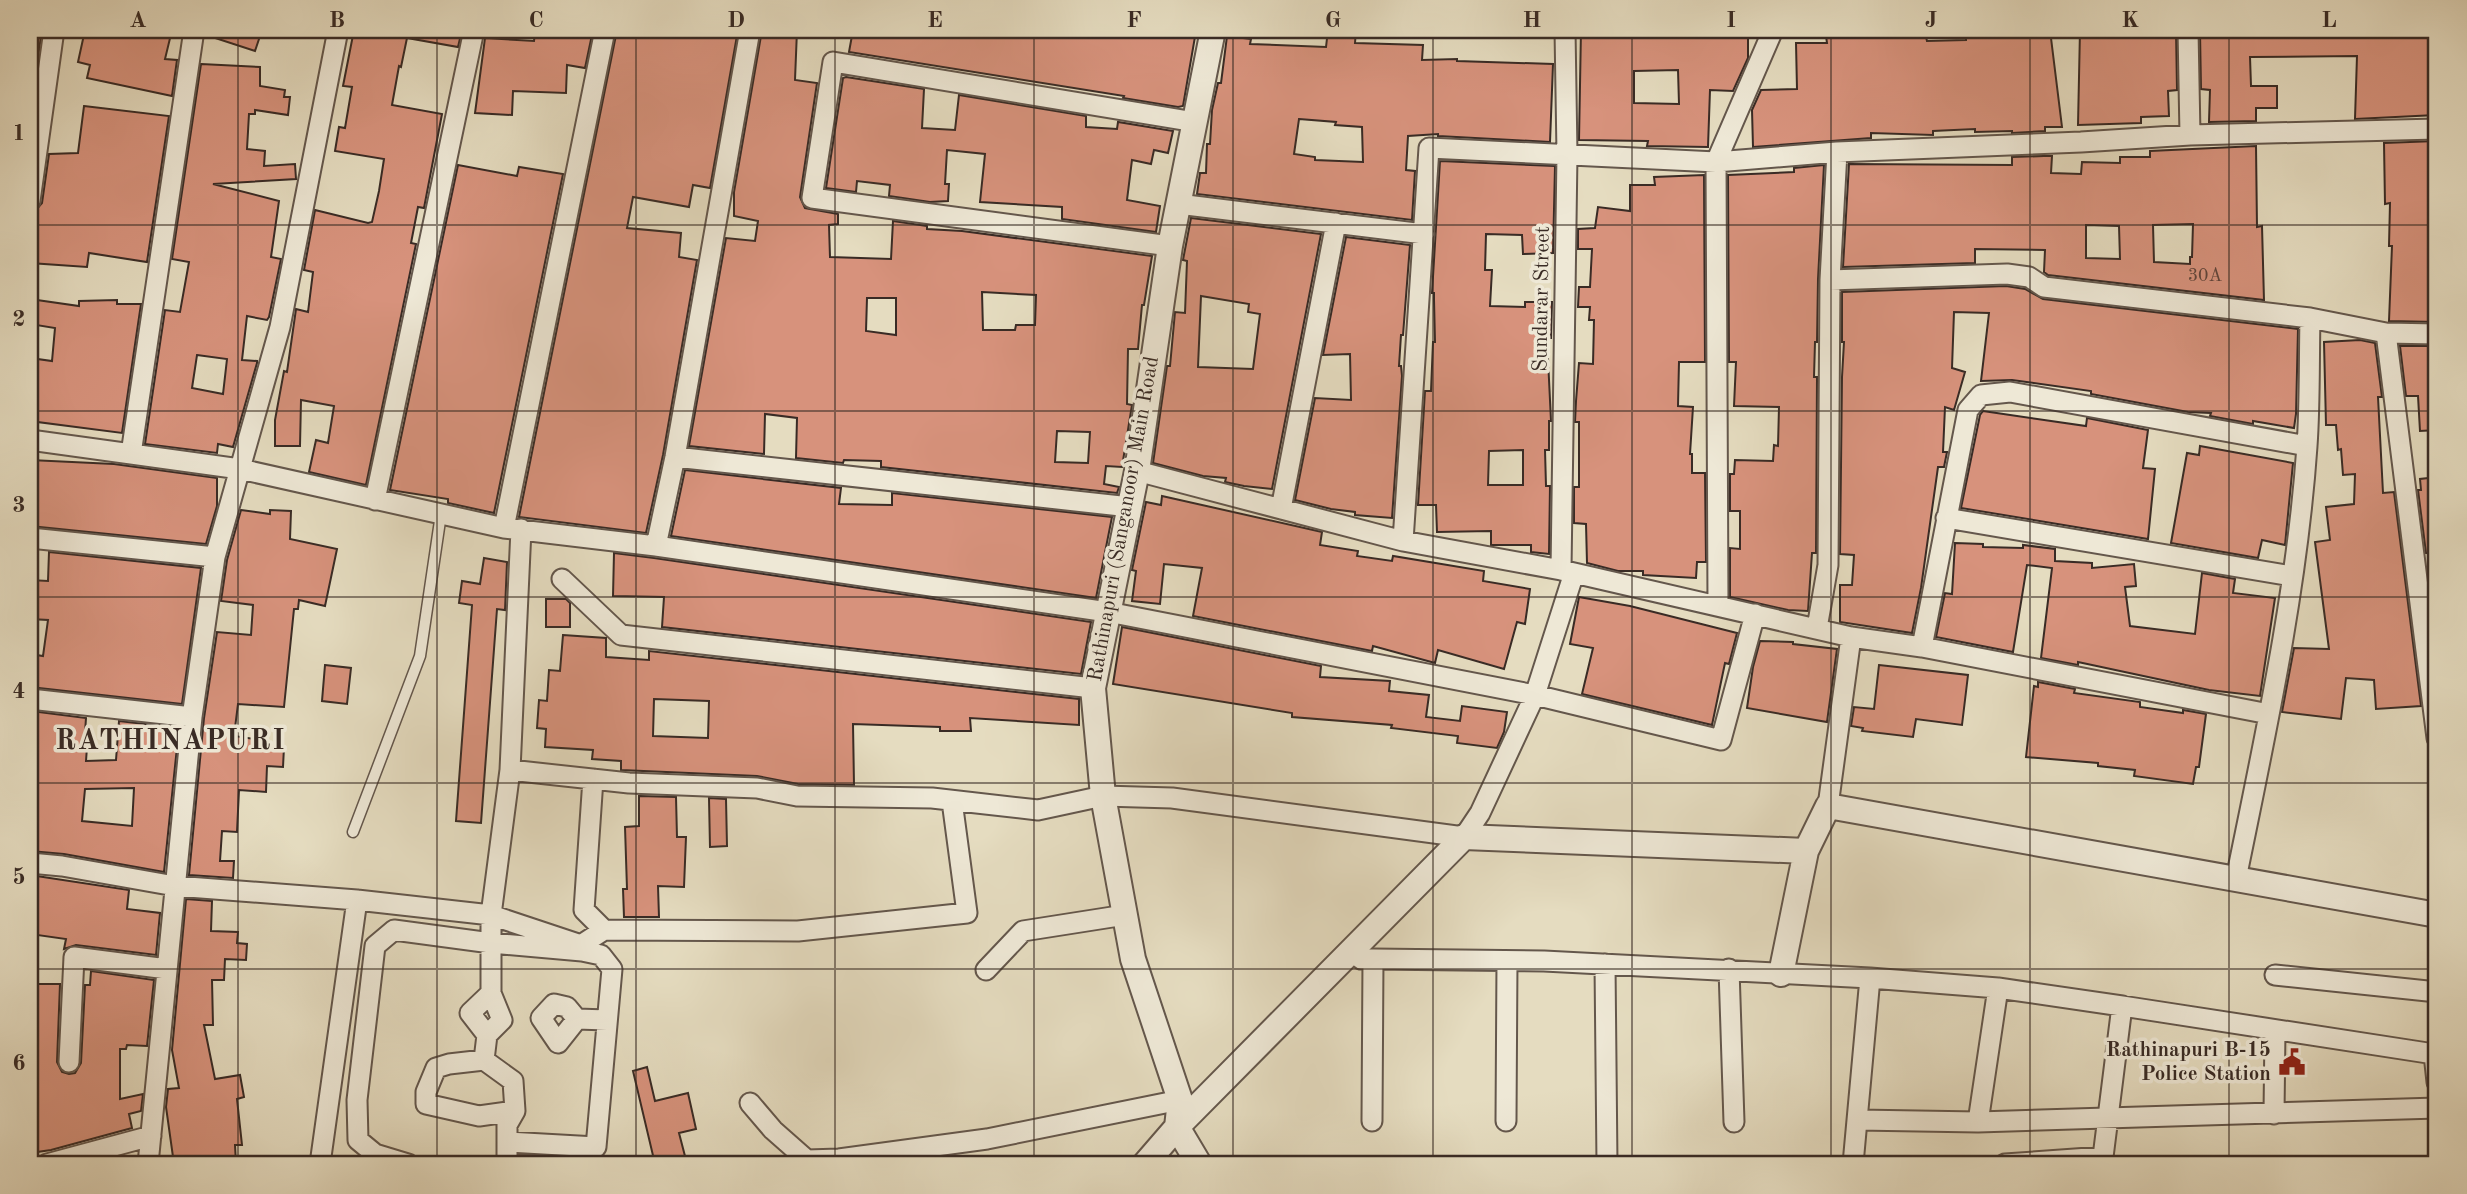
<svg xmlns="http://www.w3.org/2000/svg" width="2467" height="1194" font-family="'Old Standard TT',serif">
  <style>
    .lines { fill: none; stroke-linecap: round; stroke-linejoin: round }
    .stream { stroke: #738080; stroke-width: 6 }
    .building { fill: #d7927c; stroke: #392b25; stroke-width: 2; fill-rule: evenodd }
    .service-casing { stroke: #64574c; stroke-width: 13 }
    .minor-casing { stroke: #64574c; stroke-width: 23 }
    .tertiary-casing { stroke: #64574c; stroke-width: 28 }
    .service { stroke: #eee8d6; stroke-width: 10 }
    .minor { stroke: #eee8d6; stroke-width: 19 }
    .tertiary { stroke: #eee8d6; stroke-width: 24 }
    .grid { fill: none; stroke: #392b25; stroke-width: 2; stroke-opacity: 0.55 }
    .labels { text-anchor: middle; dominant-baseline: central; stroke-width: 7; stroke-linejoin: round; paint-order: stroke }
    .number-label { font-size: 18px; fill: #60453b }
    .street-label { font-size: 21px; fill: #392b25; stroke: #eee8d6 }
    .poi-label { font-size: 21px; font-weight: bold; fill: #392b25; stroke: #eee8d6; text-anchor: end }
    .district-label { font-size: 28px; font-weight: bold; letter-spacing: 2px; fill: #392b25; stroke: #eee8d6 }
    .neatline { fill: none; stroke: #392b25; stroke-width: 2.5 }
    .grid-label { font-size: 23px; text-anchor: middle; font-weight: bold; fill: #392b25 }
  </style>
  <rect width="100%" height="100%" fill="#e5dcc0"/>
  <filter id="stains"><feTurbulence type="fractalNoise" baseFrequency=".00286" numOctaves="4"/><feColorMatrix values="0 0 0 0 .2 0 0 0 0 .09 0 0 0 0 .02 0 0 0 .5 -.17"/></filter>
  <radialGradient id="worn" r=".72"><stop offset=".6" stop-color="#630" stop-opacity="0"/><stop offset="1" stop-color="#630" stop-opacity=".3"/></radialGradient>
  <g class="lines">
    <path class="stream" d="M1064 1164H1072"/>
  </g>
  <path class="building" d="M30 30H42L34 83 30 82Z
    M85 30H172L165 59 177 60 172 96 87 78 90 65 78 62Z
    M206 30H262L255 51 206 35Z
    M354 30H462L458 47 407 38 401 67 399 66 392 105 442 114 424 208 418 207 411 243 416 244 366 485 309 472 316 440 328 443 334 406 301 400 300 446H275V420L284 371 287 372 296 309 308 312 313 272 304 270 315 210 368 223 372 222 379 191 384 159 335 151 339 127 345 128 352 87 343 86Z
    M550 30H593L585 68 567 65 566 93 513 91 512 115 475 113 485 38 534 41 535 33 549 35Z
    M617 30H738L710 188 693 185 689 207 633 197 627 228 681 233 679 257 697 260 663 455 646 533 519 517Z
    M762 30H797L795 80 817 83 800 197 805 208 838 214V224L829 225 830 257 891 259 893 221 927 226V229L962 231 1152 256 1144 305H1142L1138 349H1128L1127 404 1132 405 1122 467 1106 466 1104 484 1119 487 1117 493 881 467V461L844 460 843 463 796 458 797 418 765 414 764 454 689 446 726 238 755 241 758 221 734 216V192ZM982 292 1036 295 1035 325H1016L1015 330H983ZM867 298H896V335L866 331ZM1057 431 1090 432 1088 463 1055 462Z
    M853 30H1169L1196 31 1183 106 1178 107 1123 98 1124 96 849 52Z
    M1328 30H1356L1355 43 1423 45 1422 60 1457 59V61L1553 64 1550 142 1438 136V134L1408 136 1406 170 1415 171 1412 220 1197 194 1200 173H1206L1207 144H1210L1212 110 1218 83H1221L1227 36 1251 39 1250 44 1326 47ZM1299 119 1336 122 1335 125 1362 127 1363 162 1315 160V157L1294 154Z
    M1581 30H1748V58L1733 91 1710 90 1708 147 1647 146 1648 141 1579 140ZM1678 70 1679 104 1634 103V71Z
    M1966 30H2050L2062 127H2045V131L2012 133V131L1975 132V129L1933 131V135L1871 133V138L1753 147 1752 110 1761 90 1797 89 1796 43H1827L1826 36 1897 34V37H1926L1927 41 1966 40Z
    M2080 30H2176L2177 90 2168 91 2169 116 2141 117V123L2078 125Z
    M2256 30H2435L2436 115 2355 119 2357 56 2250 57 2251 86H2277V108H2256V121L2209 122 2210 90 2201 89 2200 32Z
    M201 64 260 67V86L285 90 284 97H290L288 115 255 110V114H249L247 149 265 151 264 166 295 164 296 179 213 184 279 201 271 257 281 259 269 317 267 320 247 316 242 360 257 361V363L233 447 218 444 217 453 145 444 165 310 180 312 189 262 172 259ZM197 355 227 359 223 394 192 388Z
    M846 77 924 89 922 128 955 130 959 95 1086 116V127L1117 129 1118 122 1173 131 1168 153 1154 150 1151 164 1132 160 1127 200 1160 206 1156 232 1062 219V207L980 202 985 154 947 150 945 184H949L948 201 930 202 889 196 890 185 857 181 856 192 826 188 843 78Z
    M84 106 169 116 147 262 89 253 87 267 30 263 34 212 42 203 49 154 78 153Z
    M2436 141 2437 322 2389 321 2392 246H2389L2390 203 2385 204 2384 143Z
    M2256 146 2257 227 2262 226 2264 300 2048 275 2044 272 2045 250 1975 249V263L1843 267 1849 164 2012 165V157L2044 156H2052L2051 173 2081 174 2082 162 2120 163V157H2150V151ZM2193 224 2192 257H2190V264L2154 262 2153 225ZM2086 225 2119 226 2120 259 2086 258Z
    M1440 161 1555 166 1553 253 1523 254 1522 235 1486 234 1485 270H1492L1490 306 1525 307V302H1552L1551 338H1547L1551 421H1549V450H1545L1546 486H1550L1549 554 1531 552V545H1491V531L1437 532 1436 505H1418L1425 391H1431L1433 342H1435L1434 300V293H1432ZM1523 450V485H1488L1489 451Z
    M458 165 517 176 519 167 563 174 494 513 448 503V499L390 490Z
    M1824 165 1818 279 1817 342H1815L1814 377H1817L1816 553H1812L1808 611 1788 610 1730 597V548L1740 549V511H1730V474H1734L1735 460 1773 461 1774 445 1778 446 1779 407 1734 406 1736 362H1729L1728 175 1794 172V168Z
    M1704 175 1705 362H1679L1678 406 1693 407 1690 454H1692V473H1705L1706 562H1697L1696 578 1643 575V571H1618L1587 563 1586 524 1574 523V487H1579V422H1575L1576 401 1579 363 1593 364 1594 320H1589L1590 307H1578L1579 287H1590L1592 249H1578V229L1595 228 1598 207 1630 211V185H1655L1654 177Z
    M1191 218 1321 234 1272 489 1244 486 1225 482 1226 478 1203 476 1153 463 1167 366H1170L1175 312 1185 313 1187 261 1183 260ZM1201 296 1249 304 1248 312 1260 314 1253 369 1198 367Z
    M1346 237 1410 245 1403 335H1401L1399 366H1401L1402 376 1392 518 1355 515V512L1331 509 1295 500 1315 398 1351 400 1350 354 1323 355Z
    M2006 286 2025 289 2043 299 2298 329 2296 414 2294 428 2253 421V424L2210 416 2211 413 2188 412 2091 394V391L2012 380 1981 381 1989 313 1954 312 1952 368 1965 372 1954 410 1945 407 1943 452H1947L1944 467H1938L1921 588 1912 633 1840 622V585H1852L1854 555 1840 554 1842 377 1844 342H1842V292Z
    M30 299 79 306V301L117 300V304H141L122 433 30 421V358L52 361 55 328 30 324Z
    M2360 340 2375 343 2382 397H2378L2383 493 2394 492 2421 706 2376 709 2374 680 2346 678 2341 719 2282 712 2294 648 2329 649 2315 542 2330 540 2326 507 2354 504 2355 474 2343 475 2341 449 2338 450 2336 425H2326L2324 342Z
    M2400 346H2437V430L2420 431 2418 396H2406Z
    M1983 411 2086 426 2087 418 2148 430 2143 468 2155 469 2148 539 1961 508 1980 415Z
    M2200 446 2293 463 2285 545 2262 540 2258 558 2171 543 2187 453 2199 455Z
    M30 460 114 464 217 478V506L206 544 30 526Z
    M685 470 841 488 839 504 892 505V493L1112 517 1096 598 671 536Z
    M2437 477V553H2426L2418 490H2421L2420 479Z
    M1162 496 1322 532 1320 545 1358 551 1357 556 1392 561 1393 556 1484 571 1483 581 1530 589 1525 624 1517 622 1504 669 1438 650 1435 663 1373 646 1372 651 1193 616 1202 568 1164 564 1160 604 1132 601 1136 571 1132 570 1146 502 1161 505Z
    M241 510 270 514V510L291 511 290 539 337 549 325 606 299 600 298 609H294L284 707 238 704 234 736 261 740 260 746 284 747 283 767 267 766 266 792 239 790 237 832 222 831 220 861H234L233 878 189 875 204 718 217 632 251 635 253 605 221 601 227 560Z
    M1955 543 1983 544V547L2023 548V545L2055 549V561L2092 563V568L2134 564 2136 586 2125 587 2130 626 2195 634 2202 573 2235 579 2233 593 2275 598 2260 696 2209 690 2078 662V665L2041 658 2052 568 2027 565 2013 652 1936 637 1945 593 1952 594Z
    M49 552 201 568 182 704 30 687V654L43 656 48 620 30 619V580L48 581Z
    M614 553 654 558 1091 622 1081 674 662 627 664 597 613 596Z
    M484 558 507 562 505 610 497 609 481 823 456 821 472 605 459 603 462 581 480 584Z
    M1579 597 1630 606 1737 633 1729 664 1725 663 1712 725 1582 694 1593 648 1570 644Z
    M546 599H566L570 603V627H546Z
    M1122 627 1321 666 1320 677 1390 681 1389 691 1429 695 1426 717 1460 721 1462 706 1507 712 1504 732 1497 748 1457 743 1458 736 1391 728 1392 725 1292 717V713L1113 684Z
    M563 635 606 638V657L649 660V651L1079 699V725L970 718 971 731H940V727L853 724 854 785 798 784 757 776 621 770V761L592 759 593 750 545 747 546 729 537 728 539 700 547 701 549 670 560 671ZM654 699 709 701 708 738 653 736Z
    M1760 641 1793 642V644L1837 649 1827 722 1747 708 1753 667Z
    M325 665 351 668 347 704 322 701Z
    M1879 665 1968 675 1962 725 1916 719 1913 737 1862 731 1863 728 1851 726 1854 707 1874 709Z
    M2038 682 2075 689 2074 693 2140 702V707L2183 713V710L2206 714 2199 767H2196L2193 784 2134 776 2135 770 2098 766V763L2026 757 2034 686 2038 687Z
    M31 711 86 718 84 747H87L86 761 116 760 119 721 179 728 164 872 64 854 30 851ZM134 788 132 826 82 821 85 789Z
    M639 796 676 797 677 837H686L684 887 658 886 659 917H624L623 889H627L625 827 639 826Z
    M709 798 726 799 727 846 710 847Z
    M30 875 129 890 127 909 160 913 156 955 76 945 64 949 66 939 30 934Z
    M186 899 212 901 211 931 238 932 237 943 247 944 246 960 225 959 224 980H212L213 1025H204L215 1079 240 1075 244 1097 237 1099 242 1145H235L236 1164H174L166 1107 168 1089 179 1088 172 1050Z
    M91 971 154 980 147 1046 127 1045 126 1049H120V1099L143 1094 141 1111 129 1114 132 1128 51 1150 30 1153V984H60L57 1062 62 1072 69 1074 75 1073 81 1063 85 985H90Z
    M647 1067 655 1101 688 1093 696 1129 679 1133 686 1160 655 1164 633 1071Z"/>
  <g class="lines">
    <defs>
      <path id="service" d="M353 832 420 656 441 514"/>
      <path id="minor" d="M2188 30 2190 135
        M30 201 54 30
        M1178 204 1424 234
        M1170 246 812 198 833 62 1195 122
        M1830 280 2007 274 2029 277 2044 287 2310 318 2386 333 2437 334
        M2386 333 2437 738
        M30 440 240 469 504 528 656 546 1108 612 1535 695 1721 740 1755 614
        M131 454 194 30
        M675 457 1130 507
        M1137 471 1403 541 1561 570 1851 637 1922 647 2269 714
        M375 500 474 30
        M1281 509 1336 223
        M1946 518 2292 576
        M504 528 605 30
        M30 538 215 557
        M1403 541 1429 148 1716 162 1837 152 2081 142 2190 135 2437 129
        M656 546 675 457 750 30
        M1561 570 1567 154 1565 30
        M562 579 621 635 1093 688
        M1718 605 1716 162 1773 30
        M1817 628 1828 565 1830 280 1837 152
        M1922 647 1968 410 1981 395 2010 392 2307 446
        M30 699 192 717
        M510 770 521 529
        M593 779 584 910 604 930
        M1828 806 1851 637
        M30 863 62 866 175 886 357 900 491 915 510 770 629 783 757 788 797 796 932 798 1038 810 1103 796 1172 798 1464 837 1480 813 1535 695 1574 573
        M2236 879C2265 736 2297 592 2307 446 2310 404 2309 360 2310 318
        M1361 959H1373L1372 1121
        M1373 959 1544 961 1870 978 1853 1164
        M1605 964 1607 1164
        M1729 969 1734 1122
        M986 970 1023 931 1125 915
        M2275 975 2437 992
        M1870 978 1998 988 1978 1122
        M1998 988 2122 1006 2103 1157 2005 1164
        M2122 1006 2434 1054 2437 1049
        M577 1019 558 1043 541 1018 554 1004 567 1007 577 1019 607 1020
        M487 1035 470 1013 491 993
        M2434 1054 2437 1082
        M484 1060 449 1064 436 1068 426 1092V1104L479 1116 515 1111
        M69 1062 74 957 167 969
        M750 1103 773 1130 807 1160
        M2274 1114 2275 1030
        M1858 1120 1978 1122 2437 1108
        M1506 1121 1507 961
        M47 1164 151 1136
        M148 1164 192 717 215 557 280 327 338 30
        M320 1164 357 900
        M408 1164 375 1154 358 1140 357 1100 375 946 394 930 491 943 582 951 601 955 612 969 596 1147 507 1142
        M507 1164V1125L515 1111 513 1081 484 1060 487 1035 502 1020 491 993V915L581 945 604 930 798 931 967 913 952 801
        M798 1164 807 1160 839 1159 987 1139 1180 1100"/>
      <path id="tertiary" d="M1781 974 1806 851 1828 806 2437 915
        M1145 1164 1177 1127 1464 837 1806 851
        M1199 1164 1177 1127 1180 1100 1133 959 1103 796 1093 688 1137 471 1170 246 1213 30"/>
    </defs>
    <use href="#service" class="service-casing"/>
    <use href="#minor" class="minor-casing"/>
    <use href="#tertiary" class="tertiary-casing"/>
    <use href="#service" class="service"/>
    <use href="#minor" class="minor"/>
    <use href="#tertiary" class="tertiary"/>
  </g>
  <path class="grid" d="M238 30V1164M437 30V1164M636 30V1164M835 30V1164M1034 30V1164M1233 30V1164M1433 30V1164M1632 30V1164M1831 30V1164M2030 30V1164M2229 30V1164M30 225H2437M30 411H2437M30 597H2437M30 783H2437M30 969H2437"/>
  <defs>
    <symbol id="civic-bare" viewBox="-9 -9 18 18"><path d="M-.6-6.5H3V-4.5H.6V-3L4-1V1h2V6H-6V1h2V-1L-.6-3ZM-1.2 2.5V6h2.4V2.5Z" fill="#8f2418" stroke="#eee8d6" stroke-width="2.5" paint-order="stroke"/></symbol>
  </defs>
  <g fill-rule="evenodd">
    <use href="#civic-bare" x="2273" y="1043" width="38" height="38"/>
  </g>
  <g class="labels">
    <g class="number-label">
      <text x="2205" y="276">30A</text>
    </g>
    <g class="street-label">
      <text transform="translate(1542 299) rotate(-89)">Sundarar Street</text>
      <text transform="translate(1124 519) rotate(-80)">Rathinapuri (Sanganoor) Main Road</text>
    </g>
    <g class="poi-label">
      <text x="2271" y="1050">Rathinapuri B-15<tspan x="2271" dy="24">Police Station</tspan></text>
    </g>
    <g class="district-label">
      <text x="171" y="742">RATHINAPURI</text>
    </g>
  </g>
  <rect width="2467" height="1194" fill="none" stroke="#e5dcc0" stroke-width="77"/>
  <rect x="38" y="38" width="2390" height="1118" class="neatline"/>
  <g class="grid-label">
    <text x="138" y="27">A</text>
    <text x="337" y="27">B</text>
    <text x="536" y="27">C</text>
    <text x="736" y="27">D</text>
    <text x="935" y="27">E</text>
    <text x="1134" y="27">F</text>
    <text x="1333" y="27">G</text>
    <text x="1532" y="27">H</text>
    <text x="1731" y="27">I</text>
    <text x="1931" y="27">J</text>
    <text x="2130" y="27">K</text>
    <text x="2329" y="27">L</text>
    <text x="19" y="140">1</text>
    <text x="19" y="326">2</text>
    <text x="19" y="512">3</text>
    <text x="19" y="698">4</text>
    <text x="19" y="884">5</text>
    <text x="19" y="1070">6</text>
  </g>
  <rect width="100%" height="100%" filter="url(#stains)"/>
  <rect width="100%" height="100%" fill="url(#worn)"/>
</svg>
